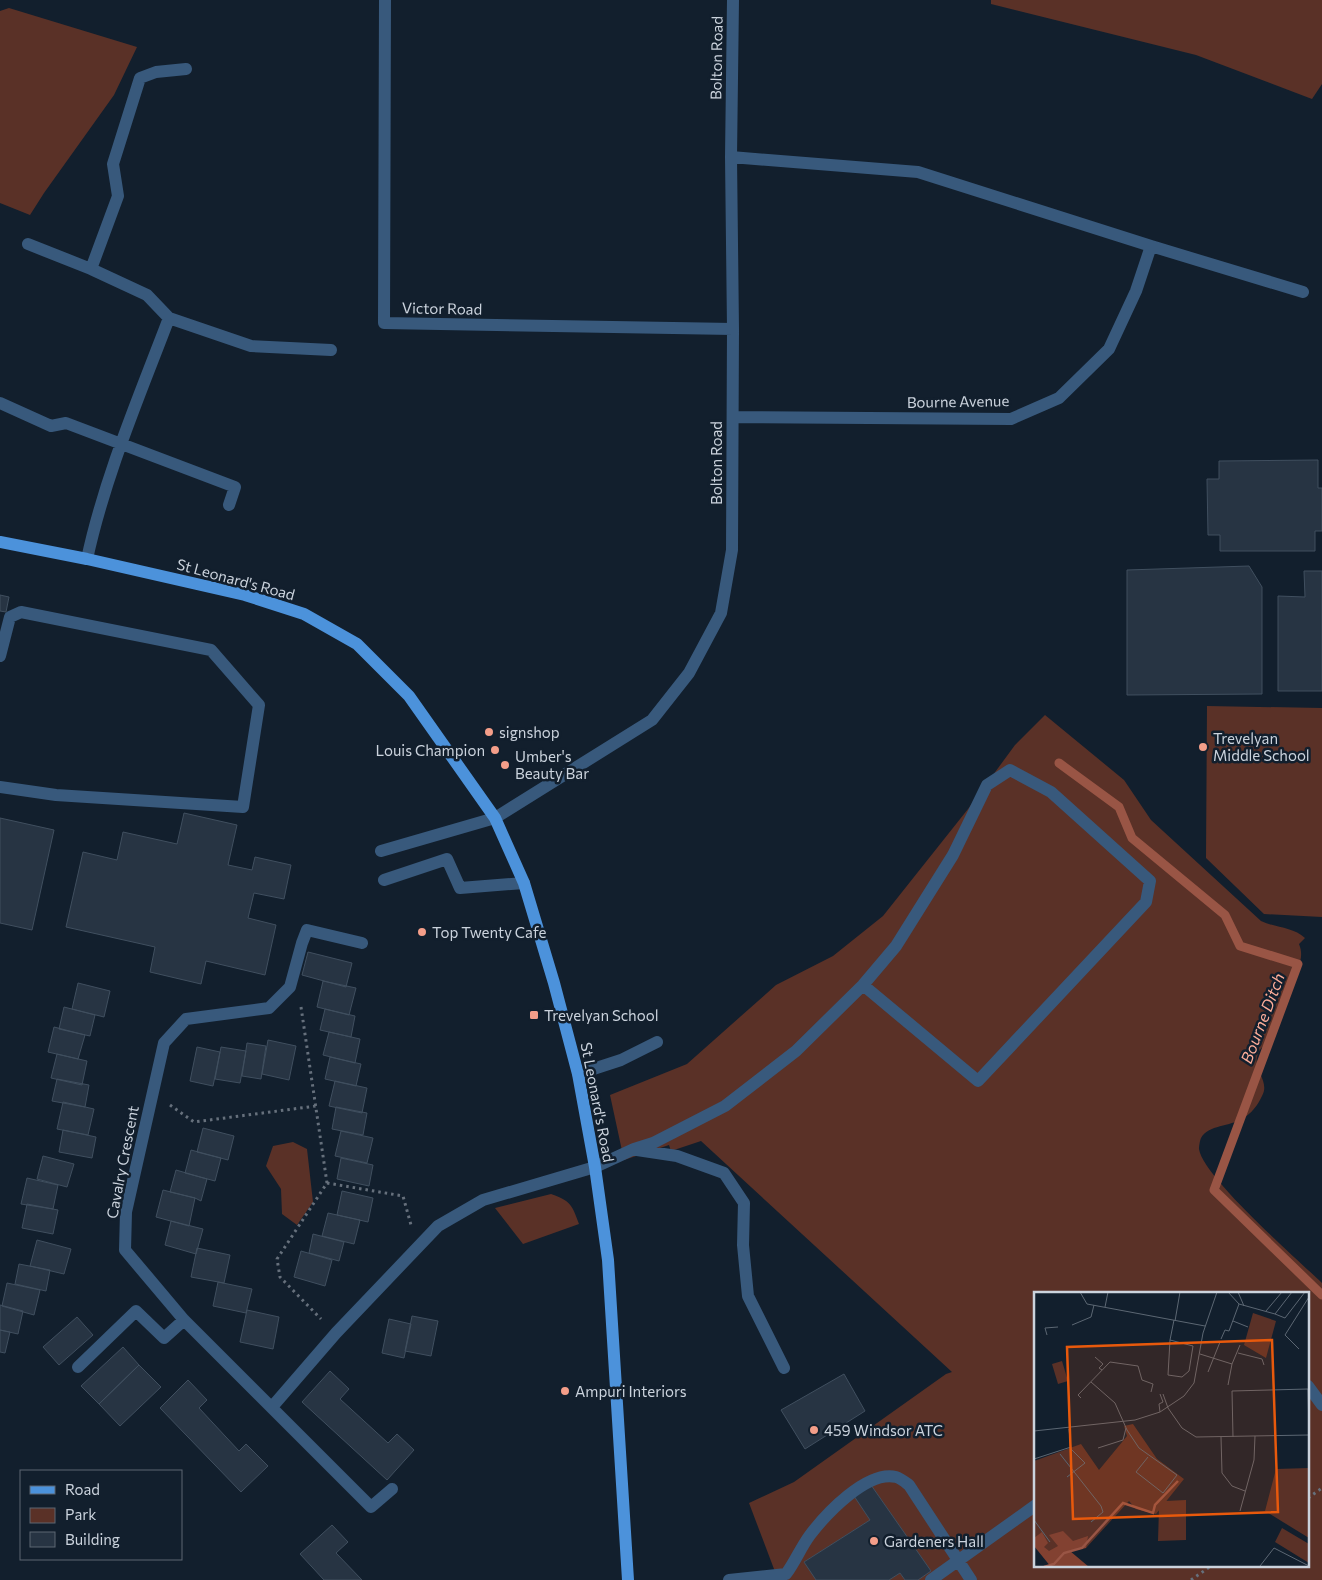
<svg xmlns="http://www.w3.org/2000/svg" width="1322" height="1580" font-family="Commissioner,sans-serif">
  <style>
    .green { fill: #5a3127; fill-rule: evenodd }
    .lines { fill: none; stroke-linecap: round; stroke-linejoin: round }
    .stream { stroke: #995545; stroke-width: 9 }
    .building { fill: #273443; stroke: #404f5f }
    .path { stroke: #66707c; stroke-width: 3; stroke-dasharray: 2.5 4; stroke-linecap: butt }
    .minor { stroke: #38597c; stroke-width: 12 }
    .major { stroke: #4c92db; stroke-width: 12 }
    .poi-dot { fill: #f49e89; stroke: #121f2d; stroke-width: 2 }
    .labels { text-anchor: middle; dominant-baseline: central; stroke-width: 5; stroke-linejoin: round; paint-order: stroke }
    .street-label { font-size: 15px; fill: #cbd3dd; stroke: #121f2d }
    .poi-label { font-size: 15px; fill: #cbd3dd; stroke: #121f2d; text-anchor: start }
    .water-label { font-size: 16px; font-style: italic; fill: #fdad99; stroke: #121f2d }
    .inset-river { fill: none; stroke: #995545; stroke-width: 2.5 }
    .inset-road { fill: none; stroke: #5c6773; stroke-width: 1 }
    .view { fill: #e8590c; fill-opacity: 0.15; stroke: #e8590c; stroke-width: 2.5 }
    .inset-edge { fill: none; stroke: #cbd3dd; stroke-width: 2.5 }
  </style>
  <rect width="100%" height="100%" fill="#121f2d"/>
  <path class="green" d="M991 0H1322V84L1312 99 1196 55 991 4Z
    M9 8 137 47 114 95 44 193 30 215 0 203V11Z
    M1207 706 1322 708V917L1264 914 1206 858Z
    M1045 715 1124 780 1151 820 1261 921C1276 928 1293 927 1305 938L1299 944C1308 966 1286 978 1282 999 1278 1011 1277 1027 1270 1039 1265 1045 1259 1048 1257 1057 1254 1071 1270 1082 1262 1096 1258 1105 1251 1114 1242 1119 1231 1126 1208 1125 1201 1138 1200 1140 1199 1146 1199 1149 1203 1177 1298 1260 1322 1283V1580H781L774 1569 749 1503 794 1482 946 1374 952 1372 701 1141 671 1151 669 1145 624 1160 610 1095 687 1064 776 985 833 956 883 916 968 809 1015 745ZM1036 1294H1308V1566H1036Z
    M293 1142 307 1149 313 1202 297 1225 282 1214 281 1189 266 1166 273 1146Z
    M551 1194C571 1201 572 1205 579 1224L523 1244 495 1208Z"/>
  <g class="lines">
    <path class="stream" d="M1059 763 1119 807 1132 838 1225 915 1240 946 1298 964 1214 1190 1322 1295"/>
  </g>
  <path class="building" d="M1318 460V488H1322V531H1315V551H1220V535H1208L1207 479H1219V461Z
    M1249 566 1262 587V694L1127 695V570Z
    M1304 571H1322V691H1278V596L1305 597Z
    M0 595 9 597 6 612 0 611Z
    M184 813 237 825 228 865 252 870 255 857 291 865 284 899 254 893 248 918 276 925 265 975 206 961 201 984 150 972 155 947 66 927 83 852 117 860 123 832 177 844Z
    M0 818 54 830 32 930 0 923Z
    M308 952 352 963 346 987 302 975Z
    M323 981 356 988 349 1015 317 1007Z
    M78 983 110 991 104 1017 72 1009Z
    M64 1007 95 1015 90 1036 59 1029Z
    M325 1009 355 1016 351 1037 320 1030Z
    M54 1027 85 1035 78 1059 48 1052Z
    M329 1032 360 1039 355 1063 323 1055Z
    M268 1040 296 1046 289 1080 262 1074Z
    M247 1043 266 1046 261 1079 242 1076Z
    M197 1047 220 1052 213 1086 190 1081Z
    M221 1047 246 1051 240 1083 215 1079Z
    M57 1054 87 1061 82 1085 51 1078Z
    M330 1057 361 1064 356 1086 325 1079Z
    M57 1079 89 1085 85 1107 52 1101Z
    M335 1081 367 1088 362 1113 329 1106Z
    M63 1102 94 1109 88 1135 57 1129Z
    M336 1107 367 1113 363 1135 332 1129Z
    M203 1128 234 1136 228 1160 197 1152Z
    M63 1130 96 1137 92 1158 59 1152Z
    M341 1131 373 1138 367 1163 335 1156Z
    M191 1150 221 1158 215 1181 185 1173Z
    M43 1156 74 1164 67 1187 37 1179Z
    M341 1158 373 1165 369 1186 337 1179Z
    M176 1170 207 1179 201 1201 195 1198 170 1192Z
    M27 1178 58 1185 53 1209 21 1204Z
    M163 1190 195 1198 189 1226 156 1217Z
    M342 1191 373 1198 368 1222 337 1215Z
    M27 1204 58 1210 53 1234 22 1228Z
    M328 1213 360 1220 354 1244 322 1236Z
    M171 1221 203 1229 196 1254 165 1245Z
    M313 1234 344 1242 339 1261 309 1253Z
    M37 1240 71 1249 64 1274 30 1266Z
    M197 1248 230 1255 224 1283 191 1277Z
    M301 1251 332 1260 325 1286 294 1277Z
    M19 1264 50 1270 46 1291 15 1284Z
    M218 1282 252 1289 246 1313 213 1306Z
    M7 1283 40 1290 34 1315 2 1306Z
    M0 1305 23 1311 18 1334 0 1330Z
    M247 1310 279 1317 273 1349 240 1342Z
    M412 1316 438 1321 431 1356 405 1351Z
    M77 1317 93 1335 59 1365 43 1347Z
    M389 1319 411 1324 404 1358 382 1353Z
    M0 1330 10 1332 5 1353 0 1352Z
    M123 1347 139 1365 99 1404 81 1386Z
    M139 1365 161 1387 120 1426 99 1404Z
    M330 1371 349 1389 340 1399 388 1443 397 1434 414 1450 387 1480 302 1402Z
    M844 1374 865 1411 805 1449 781 1410Z
    M188 1380 207 1400 199 1408 239 1451 246 1444 268 1466 241 1492 160 1408Z
    M871 1485 931 1571 918 1580H905L900 1573 889 1580H816L804 1562 870 1520 854 1496Z
    M332 1525 348 1542 336 1553 362 1580H324L300 1554Z"/>
  <g class="lines">
    <path class="path" d="M301 1007 327 1183 277 1259 280 1277 321 1319
      M170 1105 194 1122 316 1106
      M327 1183 403 1196 411 1225
      M1308 1498 1322 1488
      M1191 1580 1211 1566"/>
    <path class="minor" d="M385 0 384 323 733 329
      M731 157 918 172 1151 246 1303 292
      M28 244 91 269 147 295 169 318 251 346 331 350
      M91 269 118 196 113 164 140 78 156 72 186 69
      M0 403 51 426 66 423 235 487 229 505
      M733 417 1011 419 1059 398 1109 349 1136 291 1151 246
      M87 559C105 476 139 397 169 318
      M0 656 10 617 21 612 211 650 259 705 243 807 56 795 0 787
      M381 851 495 818 652 720 689 673 721 613 732 550 733 329 731 157 733 0
      M384 880 447 859 460 888 524 883
      M362 943 307 930 302 943 290 987 269 1008 186 1019 164 1043 126 1212 125 1250 184 1320 371 1507 392 1489
      M578 1074 621 1060 657 1042
      M637 1150 677 1156 724 1173 744 1203 743 1245 748 1296 784 1368
      M78 1367 136 1311 164 1338 184 1320
      M1308 1386 1322 1405
      M272 1407 336 1333 438 1226 483 1200 595 1167 634 1149 653 1143 725 1106 796 1051 863 985 896 946 953 855 987 785 1010 770 1051 792 1150 881 1146 902 978 1081 863 985
      M729 1580 786 1574C795 1562 801 1547 810 1535 826 1514 867 1470 896 1477 900 1478 905 1482 909 1485L971 1580
      M931 1580 1036 1505"/>
    <path class="major" d="M0 542 87 559 245 595 304 614 357 644 409 696 495 818 524 883 554 983 578 1074 595 1167 608 1260 628 1580"/>
  </g>
  <g class="poi-dot">
    <circle cx="489" cy="732" r="5"/>
    <circle cx="1203" cy="747" r="5"/>
    <circle cx="495" cy="750" r="5"/>
    <circle cx="505" cy="765" r="5"/>
    <circle cx="422" cy="932" r="5"/>
    <rect x="529" y="1010" width="10" height="10" rx="2.5"/>
    <circle cx="565" cy="1391" r="5"/>
    <circle cx="814" cy="1430" r="5"/>
    <circle cx="874" cy="1541" r="5"/>
  </g>
  <g class="labels">
    <g class="street-label">
      <text transform="translate(716 58) rotate(-89)">Bolton Road</text>
      <text transform="translate(442 308) rotate(1)">Victor Road</text>
      <text transform="translate(958 401) rotate(-1)">Bourne Avenue</text>
      <text transform="translate(716 463) rotate(-90)">Bolton Road</text>
      <text transform="translate(236 579) rotate(15)">St Leonard's Road</text>
      <text transform="translate(598 1102) rotate(79)">St Leonard's Road</text>
      <text transform="translate(122 1162) rotate(-79)">Cavalry Crescent</text>
    </g>
    <g class="poi-label">
      <text x="499" y="732">signshop</text>
      <text x="1213" y="738">Trevelyan<tspan x="1213" dy="17">Middle School</tspan></text>
      <text x="485" y="750" text-anchor="end">Louis Champion</text>
      <text x="515" y="756">Umber's<tspan x="515" dy="17">Beauty Bar</tspan></text>
      <text x="432" y="932">Top Twenty Cafe</text>
      <text x="544" y="1015">Trevelyan School</text>
      <text x="575" y="1391">Ampuri Interiors</text>
      <text x="824" y="1430">459 Windsor ATC</text>
      <text x="884" y="1541">Gardeners Hall</text>
    </g>
    <g class="water-label">
      <text transform="translate(1262 1018) rotate(-69)">Bourne Ditch</text>
    </g>
  </g>
  <g transform="translate(1034 1292)">
    <rect width="275" height="275" fill="#121f2d"/>
    <path d="M219 21 242 29 232 66 210 53ZM28 69 34 89 24 92 18 72ZM99 132 123 167 150 187 122 222 102 217 95 209 52 256 39 258 29 265 0 254V169L47 152 65 178 93 144 90 134ZM275 176V246L231 219 242 177ZM152 208V248L124 249 125 216 132 209ZM248 236 275 252V271L241 250Z" fill="#5a3127"/>
    <path d="M29 239 39 249 54 244 52 256 36 259 55 275H17L0 254V246L8 240 14 251 10 255 15 259 24 254 15 243Z" fill="#824131"/>
    <path class="inset-river" d="M10 275 20 272 30 261 48 256 89 211 119 221 121 213 144 189"/>
    <path class="inset-road" d="M46 0 53 12 171 34M204 0 210 14M258 0 241 22 251 26 271 0M205 12 241 22M71 15 74 0M232 19 248 0M141 29 146 0M199 29 214 35M38 33 57 25 60 13M13 43 11 36 24 35M187 47 191 38 195 39 205 12 194 0M136 48 134 83 148 85 155 79 159 54 136 48 140 28M265 57 251 43 275 5M204 61 228 67 230 73M166 62 198 72M61 65 69 72 65 76 68 78M174 80 186 50M57 90 81 111 93 138 105 156 143 183 129 201 102 180 114 165M194 93 198 72 206 53M126 102 129 110 125 112 126 120M129 102 134 116 148 136 162 145 275 143M47 106 44 103 76 70 104 74 108 88 119 92 117 100M35 137 37 157M0 139 101 128 126 120 150 104 160 91 169 41 183 0M187 145 188 181 198 194 211 199M199 145 198 99 274 97 275 143M64 156 89 148 92 136M26 162 67 214 69 220 57 230M0 167 37 155M33 185 51 171 37 157M206 219 220 168 221 144M0 228 16 250M226 274 240 256 275 274"/>
    <path class="view" d="M238 48 244 220 39 227 33 55Z"/>
    <rect width="275" height="275" class="inset-edge"/>
  </g>
  <rect x="20" y="1470" width="162" height="90" fill="#121f2d" stroke="#5c6773"/>
  <rect x="30" y="1486" width="25" height="8" fill="#4c92db" stroke="#5c6773"/>
  <text x="65" y="1495" font-size="15" fill="#cbd3dd">Road</text>
  <rect x="30" y="1508" width="25" height="15" fill="#5a3127" stroke="#5c6773"/>
  <text x="65" y="1520" font-size="15" fill="#cbd3dd">Park</text>
  <rect x="30" y="1532" width="25" height="15" fill="#273443" stroke="#5c6773"/>
  <text x="65" y="1545" font-size="15" fill="#cbd3dd">Building</text>
</svg>
